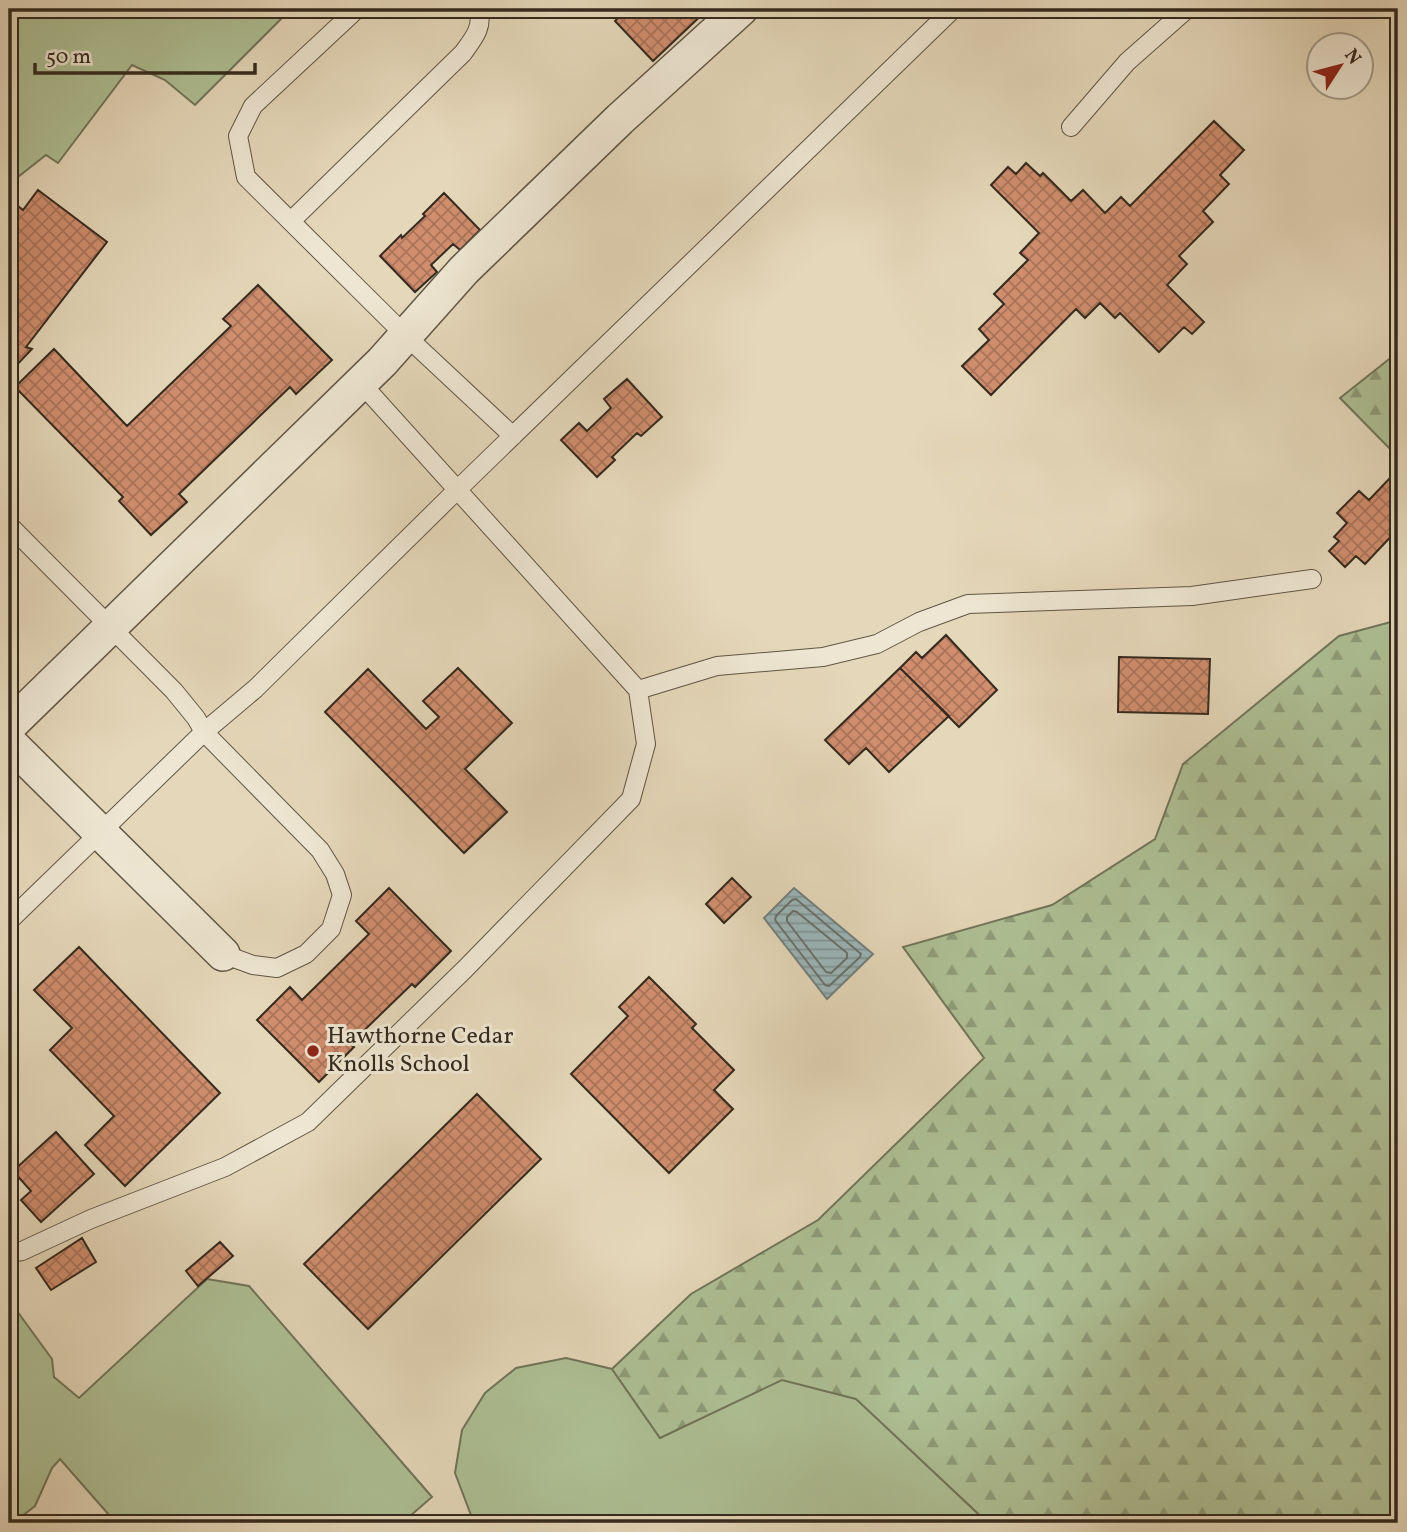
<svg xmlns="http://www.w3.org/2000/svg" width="1407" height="1532" font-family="Vollkorn,serif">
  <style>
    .green { fill: #aec095; stroke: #71755a; stroke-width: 2 }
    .forest { fill: url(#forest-firs); stroke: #71755a; stroke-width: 2 }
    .water { fill: url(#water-rules); stroke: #727f7d; stroke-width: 2 }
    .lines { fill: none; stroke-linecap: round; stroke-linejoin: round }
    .shore { stroke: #68706d; stroke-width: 2 }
    .building { fill: url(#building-cross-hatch); stroke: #342a1f; stroke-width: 2 }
    .lane-casing { stroke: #605646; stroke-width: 20 }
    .street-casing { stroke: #605646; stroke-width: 36 }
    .lane { stroke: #eee6d2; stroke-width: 18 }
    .street { stroke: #eee6d2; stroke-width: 33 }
    .poi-dot { fill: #8f2418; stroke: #eee6d2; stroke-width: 2.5 }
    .labels { text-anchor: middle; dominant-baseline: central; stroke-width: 6; stroke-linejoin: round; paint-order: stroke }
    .poi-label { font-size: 24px; fill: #342a1f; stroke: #eee6d2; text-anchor: start }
  </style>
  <defs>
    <pattern id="forest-firs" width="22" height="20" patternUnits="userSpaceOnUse" patternTransform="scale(1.75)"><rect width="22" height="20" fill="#aec095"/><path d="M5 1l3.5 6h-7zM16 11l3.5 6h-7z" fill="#8e9c79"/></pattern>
    <pattern id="water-rules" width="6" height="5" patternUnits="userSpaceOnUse" patternTransform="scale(1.75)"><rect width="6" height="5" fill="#9bb7bb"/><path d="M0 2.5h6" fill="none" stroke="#7f9597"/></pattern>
    <pattern id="building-cross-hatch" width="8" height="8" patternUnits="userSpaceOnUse" patternTransform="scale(1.75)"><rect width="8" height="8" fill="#d08e6e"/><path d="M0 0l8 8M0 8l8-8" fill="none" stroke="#aa745a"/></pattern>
  </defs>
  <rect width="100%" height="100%" fill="#e5d8ba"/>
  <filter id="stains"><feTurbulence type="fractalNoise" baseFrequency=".00286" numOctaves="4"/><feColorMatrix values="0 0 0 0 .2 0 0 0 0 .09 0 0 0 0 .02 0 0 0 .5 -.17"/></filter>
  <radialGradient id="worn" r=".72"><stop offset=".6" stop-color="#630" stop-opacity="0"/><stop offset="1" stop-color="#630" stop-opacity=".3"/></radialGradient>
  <path class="green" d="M9 9H291L195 105 165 80 132 65 58 163 46 155 9 184Z
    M207 1279 249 1286 432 1497 402 1523H116L60 1459 52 1468 35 1506 13 1523H9V1300L52 1359 54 1377 79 1398Z
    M566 1358 612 1369 660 1438 782 1379 857 1399 988 1523H474L455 1473 462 1430 485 1393 516 1368Z"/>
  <path class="forest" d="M1398 352V457L1340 398Z
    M1398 620V1523H988L856 1399 782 1380 660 1438 612 1369 691 1294 818 1220 984 1058 903 947 1052 905 1155 839 1183 764 1339 636Z"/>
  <path class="water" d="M794 888 873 954 827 999 764 918Z"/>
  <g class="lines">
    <path class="shore" d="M796 899 861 954 860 957 829 986 825 985 775 920 776 916 792 900Z
      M793 911 797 912 847 953V958L831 973 826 972 787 921V917Z"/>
  </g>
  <path class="building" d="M627 9H706L707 10 653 61 615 21Z
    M1214 121 1244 150 1220 175 1229 184 1203 211 1213 222 1179 256 1187 264 1167 285 1204 322 1192 334 1184 327 1159 352 1120 313 1115 318 1100 303 1085 318 1076 309 991 395 962 366 989 340 979 329 1004 304 994 294 1028 260 1020 253 1039 233 991 185 1008 167 1016 174 1026 163 1040 176 1043 173 1071 201 1083 190 1105 213 1121 197 1130 206Z
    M38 190 107 242 26 347 32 349 13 369 9 366V199L23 210Z
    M444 193 480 230 460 250 453 244 431 265 437 272 415 292 380 256 401 235 402 238 425 216 423 214Z
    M258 285 332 360 296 394 290 387 179 494 187 502 151 535 119 501 123 497 15 387 54 349 127 426 231 326 223 319Z
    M627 379 662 417 641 436 637 433 612 457 615 460 597 477 561 440 579 423 587 431 611 408 604 399Z
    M1391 477 1398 483V529L1365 564 1356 556 1345 567 1329 551 1339 541 1334 537 1347 523 1337 513 1359 491 1369 500Z
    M946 635 997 690 959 727 900 668 916 652 922 658Z
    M1119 657 1210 659 1208 714 1118 712Z
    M458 668 512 723 465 769 507 812 464 853 325 712 368 669 426 729 439 717 423 701Z
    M900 668 949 716 889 772 866 748 849 764 825 740Z
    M732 878 751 897 724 923 706 904Z
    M389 888 451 951 415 987 412 984 350 1044 354 1047 319 1082 257 1020 290 987 302 1000 369 934 356 921Z
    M79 947 220 1093 125 1186 85 1145 114 1116 50 1050 72 1028 34 990Z
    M649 977 696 1024 692 1028 734 1070 714 1090 733 1109 669 1173 571 1074 628 1016 619 1007Z
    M477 1094 541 1159 368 1329 304 1264Z
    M56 1132 94 1174 41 1222 21 1200 31 1191 13 1171Z
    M82 1238 96 1262 51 1290 36 1268Z
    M220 1242 233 1256 198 1286 186 1271Z"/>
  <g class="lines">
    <defs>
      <path id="lane" d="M357 9 253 106 238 136 246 177 406 336 513 436
        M1071 127 1127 62 1187 9
        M291 221 463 53C473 39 484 27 478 9
        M9 525 174 691 196 718 204 732 320 850 335 874 342 895 331 929 306 954 277 968 253 965 223 954
        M638 690 717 666 823 657 877 644 919 622 968 604 1192 596 1312 579
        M9 921 204 732 255 689 457 490 953 9
        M9 1253 22 1251 91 1219 225 1167 308 1122 465 969 631 799 646 744 638 690 361 383"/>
      <path id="street" d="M9 726 382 362 464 270 620 119 741 9
        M9 742 223 954"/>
    </defs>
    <use href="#lane" class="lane-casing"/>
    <use href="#street" class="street-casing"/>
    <use href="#lane" class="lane"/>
    <use href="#street" class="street"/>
  </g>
  <circle class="poi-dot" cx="313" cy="1051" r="7"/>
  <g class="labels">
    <g class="poi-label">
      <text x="327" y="1037">Hawthorne Cedar<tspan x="327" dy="28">Knolls School</tspan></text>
    </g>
  </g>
  <rect width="1407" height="1532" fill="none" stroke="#e5d8ba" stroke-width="35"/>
  <rect x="10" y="10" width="1386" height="1511" fill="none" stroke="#342a1f" stroke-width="3.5"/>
  <rect x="18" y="18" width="1372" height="1497" fill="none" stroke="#342a1f" stroke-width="2"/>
  <g transform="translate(1340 66) rotate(54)"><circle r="33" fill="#eee6d2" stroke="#a49b8a" stroke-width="2"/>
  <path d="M0-5L12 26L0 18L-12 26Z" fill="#8f2418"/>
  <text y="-10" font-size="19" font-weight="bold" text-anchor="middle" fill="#342a1f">N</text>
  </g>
  <path d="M35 63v10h220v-10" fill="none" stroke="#342a1f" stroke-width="3.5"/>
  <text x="46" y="63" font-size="21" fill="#342a1f" stroke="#eee6d2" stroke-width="5" paint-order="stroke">50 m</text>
  <rect width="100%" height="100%" filter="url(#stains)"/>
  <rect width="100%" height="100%" fill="url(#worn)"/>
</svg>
